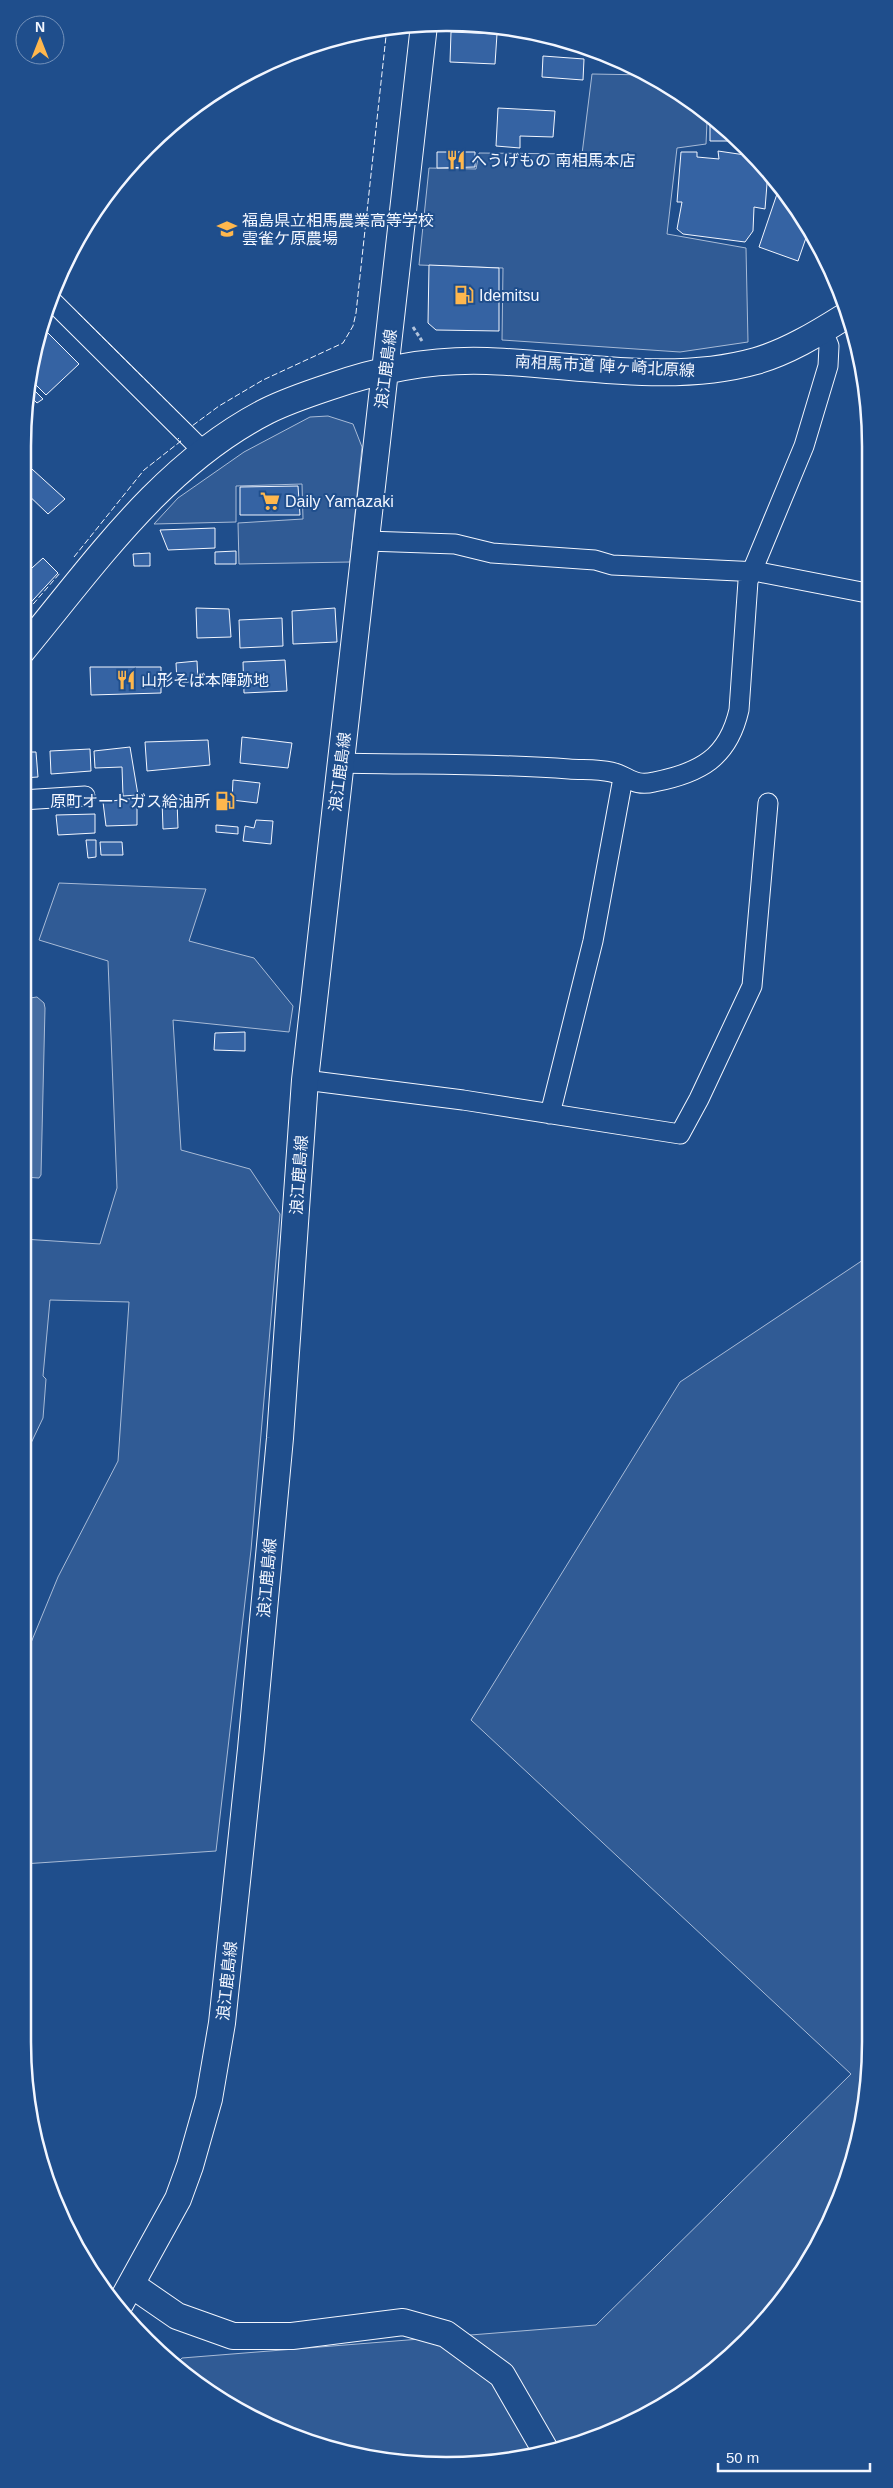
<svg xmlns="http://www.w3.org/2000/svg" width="893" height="2488" font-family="Helvetica,'Noto Sans JP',sans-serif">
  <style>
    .built { fill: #305b95; stroke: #a8bbd7 }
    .water { fill: #446ba0; stroke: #a8bbd7 }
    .building { fill: #3563a3; stroke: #f2f6ff }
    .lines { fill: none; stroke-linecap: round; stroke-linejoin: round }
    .street-casing { stroke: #f2f6ff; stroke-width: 21 }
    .secondary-casing { stroke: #f2f6ff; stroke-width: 28 }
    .path { stroke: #b3c4dc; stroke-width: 3; stroke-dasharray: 4 2.5; stroke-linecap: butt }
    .street { stroke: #1f4e8c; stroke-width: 19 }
    .secondary { stroke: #1f4e8c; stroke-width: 26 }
    .fence { stroke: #f2f6ff; stroke-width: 1; stroke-dasharray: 6 2.5; stroke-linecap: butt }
    .power { stroke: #ffb74d; stroke-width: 1; stroke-dasharray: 18 4 2.5 4; stroke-linecap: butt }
    .labels { text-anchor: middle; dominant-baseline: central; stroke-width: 4; stroke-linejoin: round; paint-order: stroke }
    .poi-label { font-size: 16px; fill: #f2f6ff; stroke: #1f4e8c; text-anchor: start }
    .street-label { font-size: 16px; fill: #f2f6ff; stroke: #1f4e8c }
    .rim { fill: none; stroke: #f2f6ff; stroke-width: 2.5 }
  </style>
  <rect width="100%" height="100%" fill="#1f4e8c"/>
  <path class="built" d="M592 74 648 75 659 79 710 121 707 122 706 144 677 148 667 234 746 248 748 342 680 352 502 340 503 268 419 265 429 168 476 169 479 153 582 154Z
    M328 416 353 424 362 447 350 562 239 564 238 523 303 519 302 484 236 486V522L154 524 178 498 244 452 310 417Z
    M59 883 206 889 189 941 254 958 293 1006 289 1032 173 1020 181 1150 250 1169 280 1214 251 1550 216 1851 23 1864V1662L58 1577 118 1461 129 1302 50 1300 43 1376 46 1379 43 1418 23 1460V1239L100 1244 117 1188 108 961 39 940Z
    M869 1256 870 2042 856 2151 799 2277 747 2341 682 2394 556 2451 475 2465 391 2462 259 2422 189 2378 175 2365 182 2358 596 2325 851 2074 471 1720 680 1382Z"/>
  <path class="water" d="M37 997 44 1003 45 1008 41 1175 39 1178 23 1177V999Z"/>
  <path class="building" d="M451 32 497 34 495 64 450 62Z
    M543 56 584 59 583 80 542 77Z
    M498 108 555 111 553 137 520 136V148L496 146Z
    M710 125H715L734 141H710Z
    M718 151 752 156 768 171 765 209 754 207 753 231 745 242 683 234 677 229 682 202H677L681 152H697V157L719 159Z
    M437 152H475V167L437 168Z
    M779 188 808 232 798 261 759 247Z
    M429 265 499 268V331L436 330 428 323Z
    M41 326 79 364 46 395 31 380 37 337Z
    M30 386 43 399 37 403 29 395Z
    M22 460 65 499 48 514 22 489Z
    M298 486 300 515H240V487Z
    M215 528V548L168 550 160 530Z
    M236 551V564H215V552Z
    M150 553V566H134L133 554Z
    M43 558 58 573 22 612V577Z
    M196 608 229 609 231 637 197 638Z
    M335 608 337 642 293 644 292 611Z
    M282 618 283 646 240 648 239 620Z
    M285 660 287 691 244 693 243 662Z
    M197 661 198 682H177L176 663Z
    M90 667H161V693L91 695Z
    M242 737 292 743 288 768 240 763Z
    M208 740 210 765 147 771 145 742Z
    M130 747 138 795 123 796 122 767 95 768 94 751Z
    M90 749 91 771 51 774 50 751Z
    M22 752H36L38 777 22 778Z
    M233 780 260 783 257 803 232 800Z
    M137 798V825L106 826 103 802Z
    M162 800H177L178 828 163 829Z
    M95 814V833L58 835 56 815Z
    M22 816H31V841H22Z
    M256 820 273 821 271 844 243 841 245 826 254 828Z
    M216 825 238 827V834L216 832Z
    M86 840H96V857L88 858Z
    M100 842H122L123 855H101Z
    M245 1032V1051L214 1050 215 1033Z"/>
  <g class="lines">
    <defs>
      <path id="street" d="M51 300 203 451
        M367 541 455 544 492 553 595 560 612 565 759 572 867 593
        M341 763C417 765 494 763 569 769 582 770 598 769 611 772 629 776 633 787 654 782 700 773 728 758 739 710L748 581 804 446 828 366 829 346 823 331
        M22 800 85 796
        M305 1080 463 1100 680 1134 699 1099 752 986 768 803
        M550 1114 593 941 623 778"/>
      <path id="secondary" d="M22 651C95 563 163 464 267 411 287 401 308 394 329 387 380 369 432 359 487 361 574 364 671 385 756 361 787 352 817 334 844 317
        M132 2285 177 2316 233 2336H292L403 2322 446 2334 502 2375 547 2453
        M119 2306 178 2199 190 2166 209 2099 222 2023 251 1749 280 1438 305 1080 424 25"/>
    </defs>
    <use href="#street" class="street-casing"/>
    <use href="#secondary" class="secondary-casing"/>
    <path class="path" d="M413 327 422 341"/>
    <use href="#street" class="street"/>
    <use href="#secondary" class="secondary"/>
    <path class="fence" d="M78 313 192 426 219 406 263 380 343 343 353 326 356 313 387 27
      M74 557 144 470 181 441 178 438
      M22 617 60 573"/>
    <path class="power" d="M517 31 538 36H553"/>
  </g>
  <defs>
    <symbol id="restaurant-bare" viewBox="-9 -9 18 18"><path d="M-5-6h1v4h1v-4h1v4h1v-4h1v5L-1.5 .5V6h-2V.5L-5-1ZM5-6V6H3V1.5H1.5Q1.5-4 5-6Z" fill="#ffb74d" stroke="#1f4e8c" stroke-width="2.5" paint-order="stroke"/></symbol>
    <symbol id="school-bare" viewBox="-9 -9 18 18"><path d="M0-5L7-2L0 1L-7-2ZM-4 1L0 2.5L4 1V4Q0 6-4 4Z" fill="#ffb74d" stroke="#1f4e8c" stroke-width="2.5" paint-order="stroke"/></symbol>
    <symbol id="fuel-bare" viewBox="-9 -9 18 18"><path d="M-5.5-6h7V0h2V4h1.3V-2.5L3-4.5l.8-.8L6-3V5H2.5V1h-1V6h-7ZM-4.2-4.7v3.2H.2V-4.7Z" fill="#ffb74d" stroke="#1f4e8c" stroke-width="2.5" paint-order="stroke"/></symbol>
    <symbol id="supermarket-bare" viewBox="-9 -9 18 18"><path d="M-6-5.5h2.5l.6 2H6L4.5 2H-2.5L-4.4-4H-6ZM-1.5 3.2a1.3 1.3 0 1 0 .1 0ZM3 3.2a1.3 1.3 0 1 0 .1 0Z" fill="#ffb74d" stroke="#1f4e8c" stroke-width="2.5" paint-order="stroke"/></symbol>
  </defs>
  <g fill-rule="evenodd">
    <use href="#restaurant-bare" x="442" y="146" width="28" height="28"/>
    <use href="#school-bare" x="213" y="215" width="28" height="28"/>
    <use href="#fuel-bare" x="450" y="281" width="28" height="28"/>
    <use href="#supermarket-bare" x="256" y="487" width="28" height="28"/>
    <use href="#restaurant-bare" x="112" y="666" width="28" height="28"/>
    <use href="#fuel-bare" x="211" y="787" width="28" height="28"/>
  </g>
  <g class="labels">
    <g class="poi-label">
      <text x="471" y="160">へうげもの 南相馬本店</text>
      <text x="242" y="220">福島県立相馬農業高等学校<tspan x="242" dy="18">雲雀ケ原農場</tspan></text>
      <text x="479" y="295">Idemitsu</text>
      <text x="285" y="501">Daily Yamazaki</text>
      <text x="141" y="680">山形そば本陣跡地</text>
      <text x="210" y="801" text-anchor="end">原町オートガス給油所</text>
    </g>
    <g class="street-label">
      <text transform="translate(605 366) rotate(3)">南相馬市道 陣ヶ崎北原線</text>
      <text transform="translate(386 369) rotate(-83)">浪江鹿島線</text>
      <text transform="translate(340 772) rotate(-83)">浪江鹿島線</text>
      <text transform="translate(299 1175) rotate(-86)">浪江鹿島線</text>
      <text transform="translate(267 1578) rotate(-85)">浪江鹿島線</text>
      <text transform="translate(227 1981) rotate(-84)">浪江鹿島線</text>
    </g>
  </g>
  <path d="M0 0H893V2488H0ZM446 31H447A415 415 0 0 1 862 446V2042A415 415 0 0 1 447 2457H446A415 415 0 0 1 31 2042V446A415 415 0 0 1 446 31Z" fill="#1f4e8c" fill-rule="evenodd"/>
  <path class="rim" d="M446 31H447A415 415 0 0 1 862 446V2042A415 415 0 0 1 447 2457H446A415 415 0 0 1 31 2042V446A415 415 0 0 1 446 31Z"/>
  <g transform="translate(40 40)"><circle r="24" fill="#1f4e8c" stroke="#7391ba"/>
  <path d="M0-4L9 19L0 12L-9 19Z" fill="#ffb74d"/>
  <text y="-8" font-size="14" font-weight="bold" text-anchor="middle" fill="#f2f6ff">N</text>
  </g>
  <path d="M718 2463v8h152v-8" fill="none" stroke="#f2f6ff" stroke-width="2.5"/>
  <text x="726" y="2463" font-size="15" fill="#f2f6ff" stroke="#1f4e8c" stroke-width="4" paint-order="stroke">50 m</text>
</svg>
